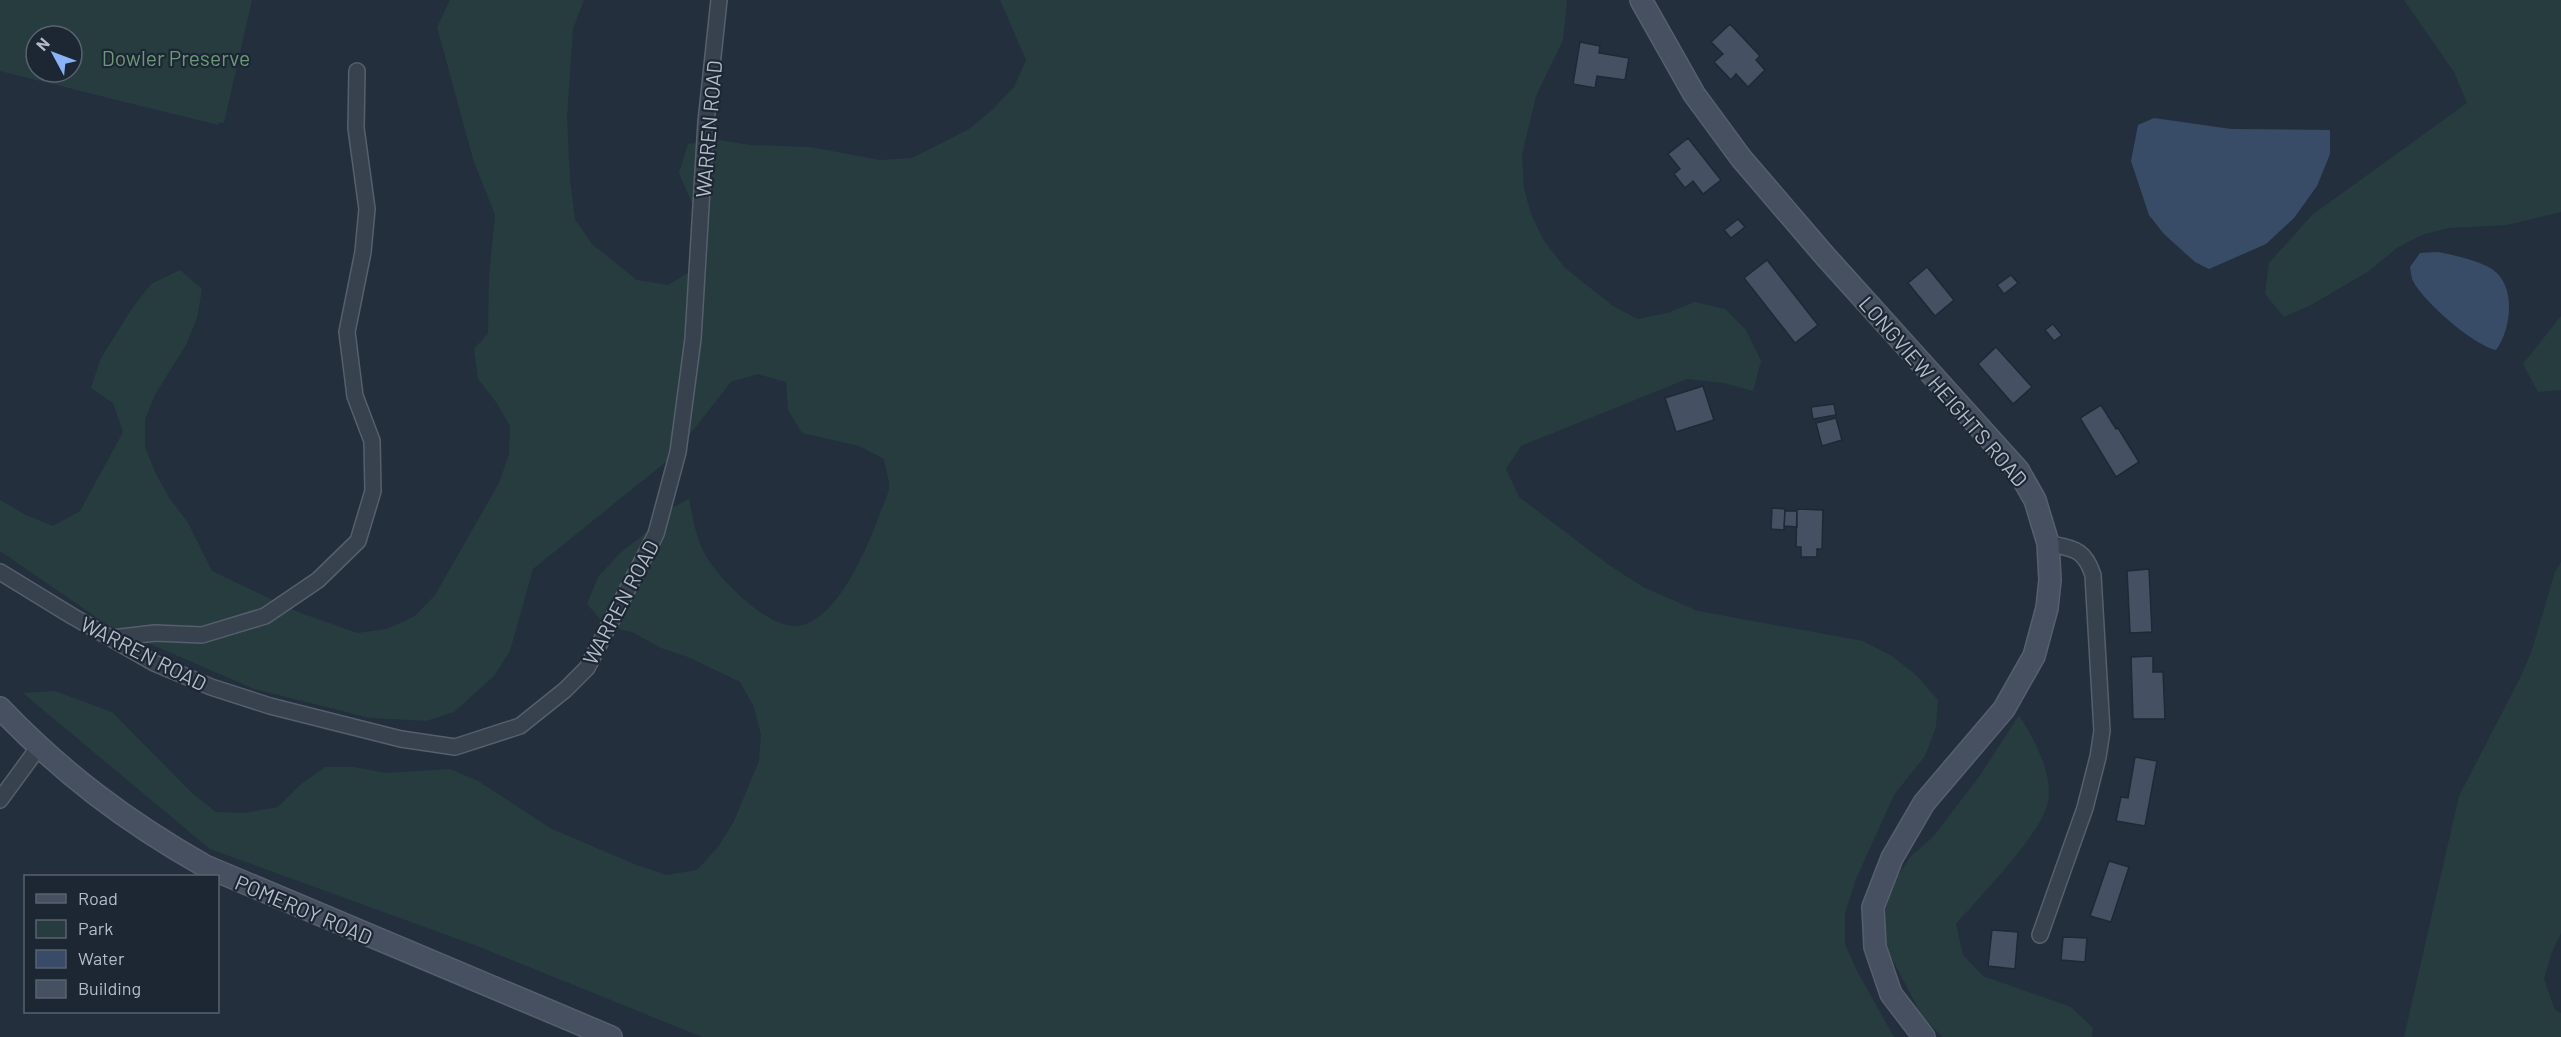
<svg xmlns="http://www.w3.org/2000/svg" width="2561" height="1037" font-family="Barlow,sans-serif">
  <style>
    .green { fill: #263c3f; fill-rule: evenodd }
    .water { fill: #394c67 }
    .building { fill: #455162; stroke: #1f2835; stroke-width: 1.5 }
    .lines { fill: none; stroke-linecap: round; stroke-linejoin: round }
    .street-casing { stroke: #565f6c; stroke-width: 18 }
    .secondary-casing { stroke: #565f6c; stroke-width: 24 }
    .street { stroke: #38414e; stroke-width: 15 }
    .secondary { stroke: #465061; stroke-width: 21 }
    .labels { text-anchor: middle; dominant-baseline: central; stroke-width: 4.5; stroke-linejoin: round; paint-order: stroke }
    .park-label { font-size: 21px; fill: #6b9a76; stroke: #1d2633 }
    .street-label { font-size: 21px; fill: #b4bcc9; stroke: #1d2633 }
  </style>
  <rect width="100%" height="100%" fill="#242f3e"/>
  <path class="green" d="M0 0H252L224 123 219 122 218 125 0 71ZM36 36H72V72H36Z
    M450 0H584L573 29 567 118 570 179 575 219 592 244 637 280 668 285 694 269 708 241 679 173 688 144 718 140 751 145 810 147 880 160 912 158 969 129 992 110 1014 87 1026 60 1000 0H1567L1563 40 1536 96 1522 155 1524 188 1531 214 1544 241 1565 268 1613 306 1638 319 1667 313 1695 302 1725 309 1746 330 1761 361 1753 391 1724 383 1687 379 1521 446 1506 469 1519 497 1609 565 1643 587 1698 611 1863 641 1892 656 1917 676 1938 700 1936 727 1925 756 1894 795 1856 879 1845 913V944L1857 971 1894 1037H702L477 946 210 849 23 693 55 691 112 712 193 794 216 812 244 813 278 807 300 785 325 767H354L386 773 450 769 478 781 552 829 637 865 666 875 697 870 718 847 734 821 759 761 761 735 754 707 740 682 688 657 661 648 634 633 605 625 587 604 598 577 620 553 642 536 662 513 689 499C693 518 696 539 706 556 719 579 768 629 797 626 837 622 867 548 879 516 882 507 889 495 889 486 889 477 885 467 884 459L859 446 802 433 788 410 786 382 758 374 731 382 672 457 533 569 510 651 494 676 454 712 426 721 370 718 254 689 109 626 0 551V500L26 515 53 526 80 511 123 432 113 403 91 388 101 358 133 307 151 284 180 270 202 289 197 318 186 345 156 393 145 419V447L156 474 170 499 187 521 212 571 298 612 357 633 387 629 415 616 435 595 499 483 509 454 510 426 496 402 478 379 474 349 488 333 489 276 495 215 473 159 437 27Z
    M2404 0H2561V212L2507 225 2449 228 2422 235 2397 248 2369 271 2311 305 2284 317 2265 294 2269 263 2312 215 2467 103 2454 72Z
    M2561 316V390L2538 392 2523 364Z
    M2561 562V933L2552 952 2544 979 2555 1010 2561 1013V1037H2404L2459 796 2519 680 2531 653 2555 572Z
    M2019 715C2033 737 2054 775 2048 802 2041 835 1979 897 1956 924L1963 955 1983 976 2071 1007 2093 1028 2092 1037H1942L1921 1014 1882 940 1886 909 1894 881 1911 856 1933 837 1981 774Z"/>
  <path class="water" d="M2154 118 2231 129 2330 130V154L2317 186 2294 218 2266 244 2209 269 2195 262 2164 234 2149 215 2131 161 2138 125Z
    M2438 252C2453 255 2480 261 2492 269 2517 286 2511 330 2496 350 2473 345 2424 302 2413 281 2411 277 2411 271 2410 267L2420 253Z"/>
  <path class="building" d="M1730 24 1760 56 1756 60 1765 70 1748 87 1736 74 1731 80 1714 62 1723 54 1711 42Z
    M1580 42 1600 46 1599 53 1629 58 1625 80 1597 76 1595 88 1573 84Z
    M1688 138 1721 180 1703 194 1693 181 1685 188 1674 174 1680 169 1668 154Z
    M1738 219 1745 227 1731 238 1724 230Z
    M1767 260 1818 325 1795 343 1744 278Z
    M1927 267 1954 300 1935 316 1908 283Z
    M2011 275 2018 283 2004 294 1997 285Z
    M2053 324 2062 335 2054 341 2045 330Z
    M1996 347 2032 387 2013 404 1978 364Z
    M1703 386 1714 420 1676 432 1665 398Z
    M1834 404 1836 415 1813 419 1811 407Z
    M2101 405 2116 429 2118 428 2139 462 2116 477 2080 418Z
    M1836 418 1842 440 1822 446 1816 423Z
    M1772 508 1785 509 1784 530 1771 529Z
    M1797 509 1823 510 1822 549H1817V557H1801V547H1796Z
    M1785 511H1797V527L1784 526Z
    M2149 569 2152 632 2130 633 2127 571Z
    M2153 656V672H2163L2165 719H2133L2131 657Z
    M2135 757 2157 761 2145 826 2116 821 2121 797 2128 798Z
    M2109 861 2129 867 2111 922 2090 916Z
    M1992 930 2018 932 2015 969 1988 966Z
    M2063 937 2087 938 2085 962 2061 960Z"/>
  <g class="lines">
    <defs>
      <path id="street" d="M0 572 72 616 154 663 211 687 270 706 401 739 455 747 520 726 565 690 587 668 656 534 678 452 693 339 706 122 719 0
        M112 638 155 633 202 635 265 616 318 580 358 541 373 491 372 441 355 396 347 332 363 252 367 209 356 128 357 71
        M0 800 38 748
        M2040 935 2085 808 2098 757 2102 731 2093 575C2084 548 2073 549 2048 543"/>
      <path id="secondary" d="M1641 0 1694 94 1741 158 1825 256 2018 470 2035 500 2048 543 2050 580 2047 608 2034 656 2004 709 1924 803 1892 858 1873 907 1875 947 1891 994 1924 1037
        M0 708C62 773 127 822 205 866L611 1037"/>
    </defs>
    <use href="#street" class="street-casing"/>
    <use href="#secondary" class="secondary-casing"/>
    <use href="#street" class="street"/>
    <use href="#secondary" class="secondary"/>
  </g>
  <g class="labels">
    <g class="park-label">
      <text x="176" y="57">Dowler Preserve</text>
    </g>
    <g class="street-label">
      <text transform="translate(708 129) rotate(-85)">WARREN ROAD</text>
      <text transform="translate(1944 391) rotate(49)">LONGVIEW HEIGHTS ROAD</text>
      <text transform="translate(620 602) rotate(-62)">WARREN ROAD</text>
      <text transform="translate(144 653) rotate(27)">WARREN ROAD</text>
      <text transform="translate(304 909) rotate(23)">POMEROY ROAD</text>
    </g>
  </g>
  <rect x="24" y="875" width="195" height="138" fill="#1d2633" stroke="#59626f" stroke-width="1.5"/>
  <rect x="36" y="894" width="30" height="9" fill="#465061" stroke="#59626f" stroke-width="1.5"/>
  <text x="78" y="905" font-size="18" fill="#b4bcc9">Road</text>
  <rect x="36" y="920" width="30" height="18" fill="#263c3f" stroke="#59626f" stroke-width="1.5"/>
  <text x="78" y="935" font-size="18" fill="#b4bcc9">Park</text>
  <rect x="36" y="950" width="30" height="18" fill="#394c67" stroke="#59626f" stroke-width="1.5"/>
  <text x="78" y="965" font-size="18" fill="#b4bcc9">Water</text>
  <rect x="36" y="980" width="30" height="18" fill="#455162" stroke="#59626f" stroke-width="1.5"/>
  <text x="78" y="995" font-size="18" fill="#b4bcc9">Building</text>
  <g transform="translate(54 54) rotate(311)"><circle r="28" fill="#1d2633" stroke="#59626f" stroke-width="1.5"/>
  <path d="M0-4.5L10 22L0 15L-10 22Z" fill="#8ab4f8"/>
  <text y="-9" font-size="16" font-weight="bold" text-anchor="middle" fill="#b4bcc9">N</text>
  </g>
</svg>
